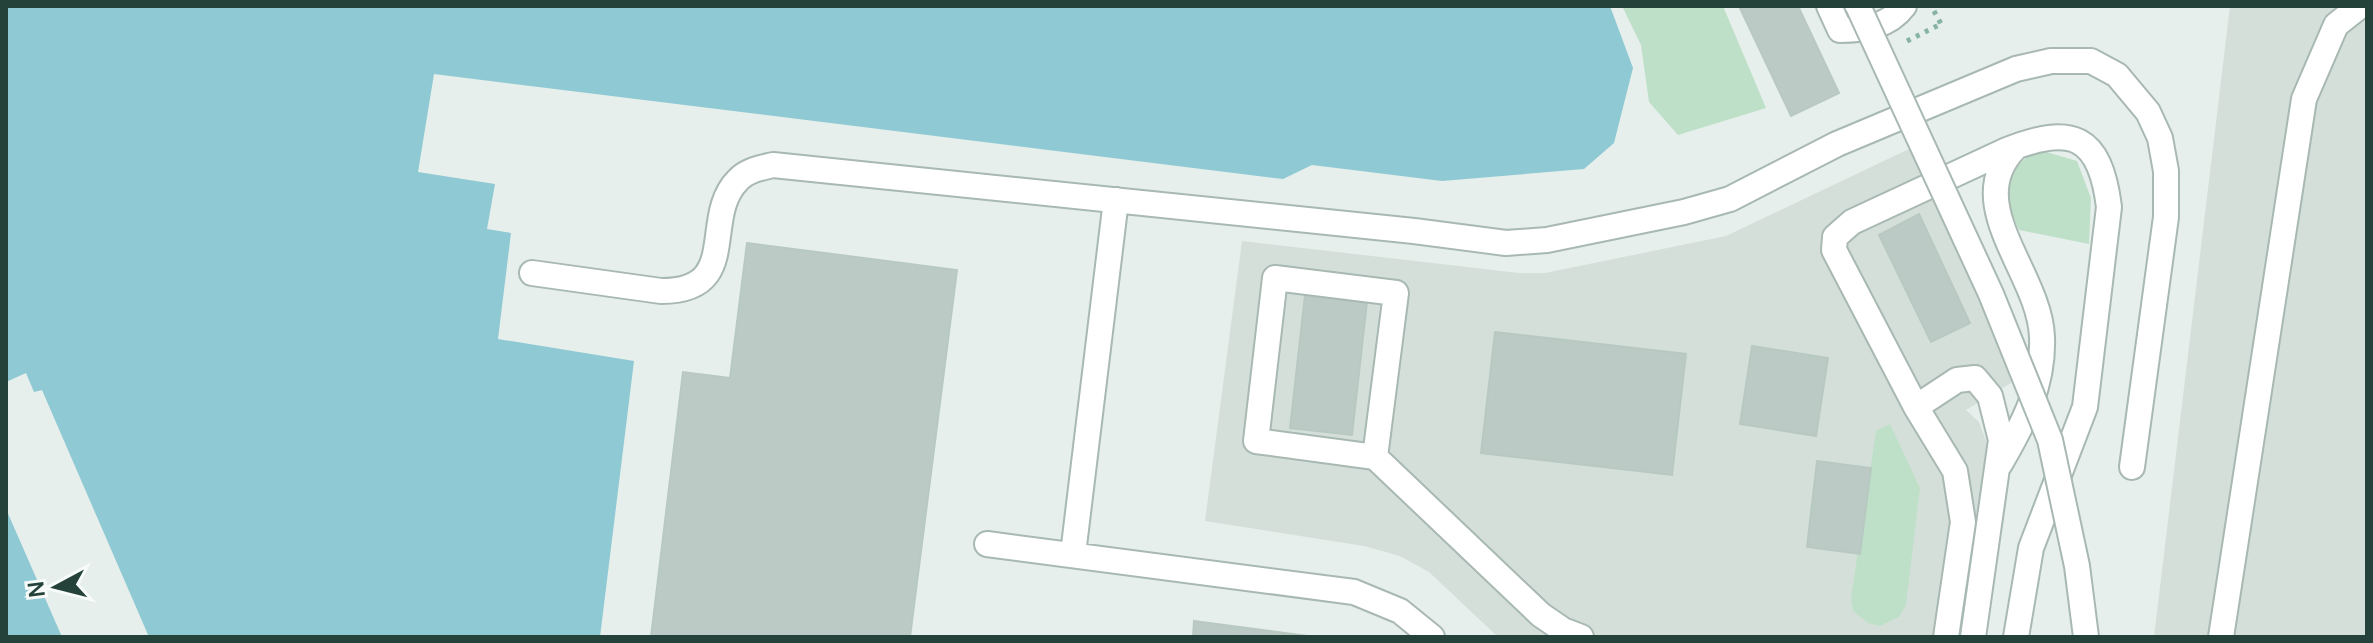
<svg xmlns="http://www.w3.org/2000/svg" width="2373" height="643" font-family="Manrope,sans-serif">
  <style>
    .built { fill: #d4dfda }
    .green { fill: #bfe0c8 }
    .water { fill: #8ec9d4 }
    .pier { fill: #e6efeb }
    .building { fill: #bbcac4; stroke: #b8c9c2; stroke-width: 2 }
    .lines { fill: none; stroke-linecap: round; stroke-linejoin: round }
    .minor-casing { stroke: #a8b8b2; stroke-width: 28 }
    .path { stroke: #86b3a5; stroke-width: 5; stroke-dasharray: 4 6; stroke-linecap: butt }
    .minor { stroke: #fff; stroke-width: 24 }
    .minor-bridge-casing { stroke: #a8b8b2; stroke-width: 28; stroke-linecap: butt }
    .path-bridge { stroke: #86b3a5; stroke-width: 5; stroke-dasharray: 4 6; stroke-linecap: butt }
    .minor-bridge { stroke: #fff; stroke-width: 24 }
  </style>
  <rect width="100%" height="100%" fill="#e6efeb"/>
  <path class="built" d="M2230 6H2367V637H2154Z
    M1909 149 2021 377 1966 410 1979 422 1990 451 1950 637H1498L1429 572 1400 556 1364 546 1205 521 1242 241 1519 273H1545L1726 236Z"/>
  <path class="green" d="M1622 6H1723L1766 108 1678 135 1649 102 1641 45Z
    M2043 151 2077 161 2091 198 2089 244 2019 230 2006 199 2008 173 2031 154Z
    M1890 424 1920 488 1906 605 1899 617 1880 626 1868 623 1853 611 1851 598 1876 431Z"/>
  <path class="water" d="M6 6H1610L1633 68 1614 143 1584 169 1442 181 1312 165 1283 179 434 74 418 172 495 184 487 229 511 233 498 339 634 361 600 637H6Z"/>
  <path class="pier" d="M26 373 34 392 42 390 149 637H62L6 509V382Z"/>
  <path class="building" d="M1739 6H1798L1839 93 1791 116Z
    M1919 214 1970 323 1931 342 1879 235Z
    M747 243 957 270 910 637H651L683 372 730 378Z
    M1305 295 1367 302 1352 435 1290 428Z
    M1495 332 1686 354 1672 475 1481 453Z
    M1752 346 1828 358 1816 436 1740 424Z
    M1817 461 1871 468 1860 554 1807 547Z
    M1194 621 1315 637H1193Z"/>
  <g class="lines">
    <defs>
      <path id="minor" d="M1829 6 1840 30C1864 30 1888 27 1904 6
        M532 273 661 291C743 291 700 218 738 180 747 170 761 168 773 165L1414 231 1506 243 1547 240 1684 212 1730 199 1837 144 2016 69 2051 61H2091L2117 75 2148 112 2160 138 2166 171V217L2132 467
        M1916 407 1957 380 1975 378 1990 396 2001 440 1973 637
        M1375 457 1396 293 1275 278 1256 441 1375 457 1541 615 1563 630 1581 637
        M2000 464C2024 423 2044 385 2042 337 2040 273 1960 204 2015 148
        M987 544 1354 592 1400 611 1432 637
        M1073 554 1116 200
        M1946 637 1963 522 1955 471 1916 407 1834 250 1835 237 1852 222 2007 150C2072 124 2100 135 2109 207L2085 407 2031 548 2016 637
        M2221 637 2304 99 2336 25 2360 6"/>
    </defs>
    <use href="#minor" class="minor-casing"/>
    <path class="path" d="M1934 11 1941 24"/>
    <use href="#minor" class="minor"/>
    <defs>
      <path id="minor-bridge" d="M1858 6 1991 294 2050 440 2077 566 2086 637"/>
    </defs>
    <use href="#minor-bridge" class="minor-bridge-casing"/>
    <path class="path-bridge" d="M1907 41 1941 24"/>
    <use href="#minor-bridge" class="minor-bridge"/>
  </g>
  <rect width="2373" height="643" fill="none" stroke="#24423a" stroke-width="16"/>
  <g transform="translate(56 587) rotate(263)" stroke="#f7fbf9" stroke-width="6" paint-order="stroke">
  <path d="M0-6L14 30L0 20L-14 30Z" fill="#24423a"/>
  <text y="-12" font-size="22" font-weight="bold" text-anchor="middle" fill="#24423a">N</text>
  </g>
</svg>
